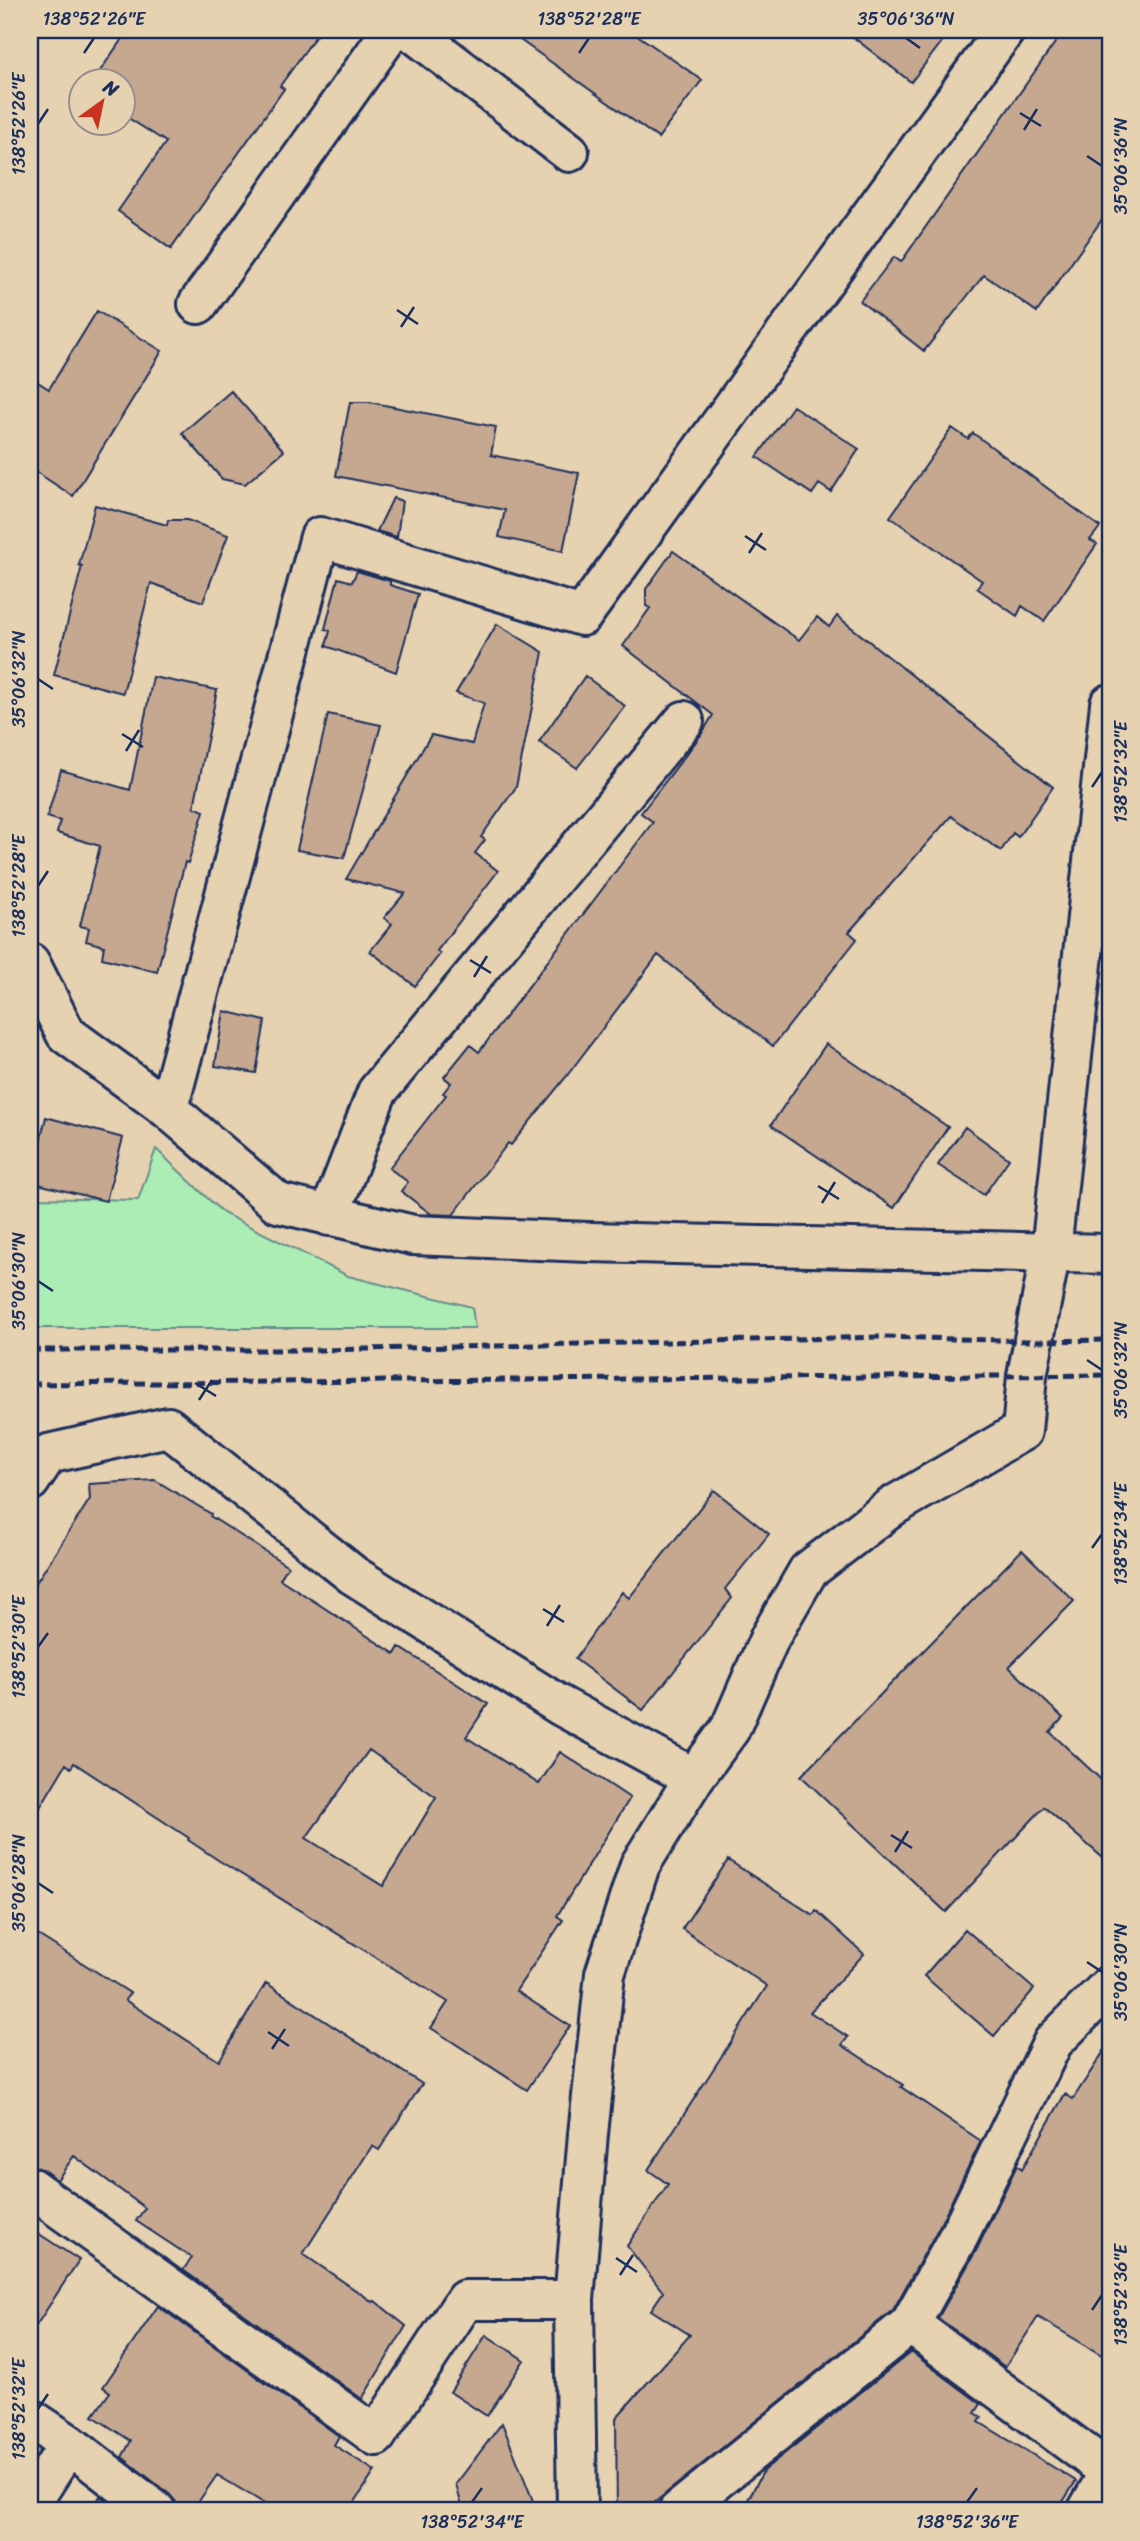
<svg xmlns="http://www.w3.org/2000/svg" width="1140" height="2541" font-family="Sriracha,sans-serif">
  <style>
    .green { fill: #acedb5; stroke: #648e8a; stroke-width: 2 }
    .building { fill: #c6a890; stroke: #1b2f5e; stroke-width: 2; fill-rule: evenodd }
    .lines { fill: none; stroke-linecap: round; stroke-linejoin: round }
    .street-casing { stroke: #1b2f5e; stroke-width: 44 }
    .street { stroke: #e6d1b0; stroke-width: 38 }
    .rail { stroke: #1b2f5e; stroke-width: 5; stroke-dasharray: 10 5; stroke-linecap: butt }
    .ticks { fill: none; stroke: #1b2f5e; stroke-width: 2.5 }
    .neatline { fill: none; stroke: #1b2f5e; stroke-width: 2.5 }
    .ticks-label { font-size: 18px; text-anchor: middle; fill: #1b2f5e }
  </style>
  <rect width="100%" height="100%" fill="#e6d1b0"/>
  <filter id="ink" filterUnits="userSpaceOnUse"><feTurbulence type="fractalNoise" baseFrequency=".0143" numOctaves="2"/><feDisplacementMap in="SourceGraphic" scale="14" xChannelSelector="R" yChannelSelector="G"/><feConvolveMatrix kernelMatrix="1 2 1 2 8 2 1 2 1" color-interpolation-filters="sRGB"/></filter>
  <g filter="url(#ink)">
    <path class="green" d="M156 1149 223 1213 348 1276 472 1307 475 1328H30V1198L138 1200Z"/>
    <path class="building" d="M128 30H320L280 86 284 89 171 249 118 211 166 142 122 114V80H94Z
      M506 30H630L702 80 658 138Z
      M844 30H951L911 82Z
      M1064 30H1110V208L1037 312 984 275 924 351 860 301 894 257 901 262Z
      M97 311 162 351 73 496 30 468V377L49 389Z
      M231 391 284 451 245 484 222 479 182 433Z
      M350 402H369L496 427 491 455 579 473 563 551 499 537 505 510 336 476Z
      M793 406 859 449 831 492 819 484 812 494 757 457Z
      M952 428 968 439 973 433 1100 527 1090 540 1097 544 1044 621 1022 606 1017 616 977 588 982 581 890 517Z
      M393 498 402 501 397 537 377 531Z
      M95 505 167 525 168 520H187L228 535 203 602 151 583 123 693 54 675 82 566 79 565Z
      M673 551 799 640 817 617 829 627 837 616 1053 787 1018 837 1013 833 1001 851 951 816 849 932 857 939 773 1046 658 955 566 1077 511 1145 508 1143 453 1215 431 1214 401 1191 408 1182 389 1168 446 1095 443 1093 451 1083 444 1077 470 1045 479 1052 653 822 641 813 701 735 713 715 623 646 650 608 646 606V589Z
      M357 571 390 581V585L418 594 396 672 326 646 330 631 325 629 338 578 352 582Z
      M497 624 543 652 516 787 481 837 485 840 475 853 498 871 437 951 440 954 415 986 370 951 392 924 384 918 405 893 346 879 431 735 472 744 484 703 456 693Z
      M585 676 625 706 577 768 539 742Z
      M153 677 217 690 194 807 204 811 188 863 185 862 157 972 102 958 104 946 86 941 89 928 80 926 100 846 57 833 60 821 47 817 61 770 130 790Z
      M328 714 381 725 344 858 297 850Z
      M224 1011 265 1021 256 1073 215 1066Z
      M826 1044 948 1127 894 1208 771 1125Z
      M46 1117 123 1138 106 1201 30 1182Z
      M965 1127 1009 1159 984 1195 938 1165Z
      M155 1480 211 1514 210 1516 288 1566 280 1579 395 1654 399 1647 488 1704 466 1737 539 1784 560 1752 630 1798 557 1916 563 1920 516 1991 570 2026 527 2090 431 2028 448 2002 218 1860 188 1840 189 1838 74 1763 71 1768 66 1764 30 1824V1592L90 1499 89 1484ZM369 1750 436 1797 383 1886 306 1838Z
      M714 1490 769 1534 725 1589 732 1598 643 1710 575 1659 622 1592 629 1598Z
      M1022 1550 1074 1601 1009 1667 1063 1718 1050 1732 1110 1788V1864L1044 1807 946 1912 801 1776Z
      M728 1860 813 1915 816 1910 864 1954 810 2012 848 2037 842 2045 903 2085 901 2087 981 2141 938 2229 893 2310 644 2511H617L616 2418 690 2335 651 2310 663 2292 627 2246 668 2184 648 2170 767 1986 682 1929Z
      M965 1929 1034 1989 994 2036 924 1976Z
      M30 1930 130 1993 125 2000 219 2061 266 1983 422 2084 379 2150 372 2146 303 2254 373 2302 375 2301 406 2326 362 2399 183 2270 192 2258 136 2221 145 2208 74 2156 57 2180 42 2169 30 2166Z
      M1110 2042V2360L1038 2317 1005 2367 938 2318 977 2249 1017 2165 1022 2169 1065 2094 1073 2099Z
      M30 2228 79 2260 30 2335Z
      M158 2306 339 2436 334 2445 375 2471 349 2511H277L217 2475 192 2511H177L176 2502 169 2494 122 2457 131 2441 93 2416 110 2392 103 2387Z
      M486 2335 524 2360 487 2416 450 2392Z
      M911 2352 981 2404 975 2413 982 2417 979 2422 1076 2481 1057 2511H742L764 2470Z
      M502 2423 537 2511H463L456 2484Z
      M100 2496 120 2511H92Z"/>
    <g class="lines">
      <defs>
        <path id="street" d="M410 30 569 152
          M198 304 392 30
          M30 963 66 1034 168 1109 278 1203 413 1235 589 1242 1110 1254
          M168 1109 320 537 582 616 1005 30
          M329 1216 377 1092 684 721
          M30 1481 48 1454 168 1427 353 1575 561 1706 694 1778
          M30 2187 376 2436 465 2300H574
          M910 2324 957 2239 1053 2042 1110 1985
          M30 2418 69 2444 156 2511
          M30 2505 69 2444
          M577 2511 574 2300 588 2134 605 1974 640 1865 694 1778 730 1729 770 1637 808 1571 893 1506 1022 1431 1027 1376 1051 1251 1110 704
          M678 2511 910 2324 1110 2472
          M1087 2511 1110 2471"/>
      </defs>
      <use href="#street" class="street-casing"/>
      <use href="#street" class="street"/>
      <path class="rail" d="M30 1350H322L883 1337 1033 1341 1110 1340
        M30 1384 1110 1375"/>
    </g>
  </g>
  <path class="ticks" d="M906 38 920 48M84 53 94 38M579 53 589 38M1020 113 1041 126M38 124 48 109M1024 130 1037 109M1087 156 1102 166M397 310 418 324M401 327 414 307M745 536 766 550M749 553 762 533M38 679 53 689M122 734 143 747M126 751 139 730M1092 787 1102 772M38 886 48 871M470 960 491 973M474 977 487 956M818 1186 839 1199M822 1203 835 1182M38 1281 53 1291M1087 1360 1102 1370M195 1383 216 1396M199 1400 212 1380M1092 1548 1102 1534M543 1609 564 1622M547 1626 560 1605M38 1647 48 1633M891 1835 912 1848M895 1852 908 1831M38 1883 53 1893M1087 1962 1102 1972M268 2032 289 2046M272 2049 285 2029M616 2258 637 2272M620 2275 633 2255M1092 2310 1102 2295M38 2409 48 2394M472 2502 482 2488M967 2502 977 2488"/>
  <rect width="1140" height="2541" fill="none" stroke="#e6d1b0" stroke-width="77"/>
  <g transform="translate(102 102) rotate(33)"><circle r="33" fill="#e6d1b0" stroke="#95908f" stroke-width="2"/>
  <path d="M0-5L12 26L0 18L-12 26Z" fill="#c8321e"/>
  <text y="-10" font-size="19" font-weight="bold" text-anchor="middle" fill="#1b2f5e">N</text>
  </g>
  <rect x="38" y="38" width="1064" height="2464" class="neatline"/>
  <g class="ticks-label">
    <text x="94" y="25">138°52'26"E</text>
    <text x="589" y="25">138°52'28"E</text>
    <text x="906" y="25">35°06'36"N</text>
    <text transform="translate(19 124) rotate(-90)" y="6">138°52'26"E</text>
    <text transform="translate(1121 166) rotate(-90)" y="6">35°06'36"N</text>
    <text transform="translate(19 679) rotate(-90)" y="6">35°06'32"N</text>
    <text transform="translate(1121 772) rotate(-90)" y="6">138°52'32"E</text>
    <text transform="translate(19 886) rotate(-90)" y="6">138°52'28"E</text>
    <text transform="translate(19 1281) rotate(-90)" y="6">35°06'30"N</text>
    <text transform="translate(1121 1370) rotate(-90)" y="6">35°06'32"N</text>
    <text transform="translate(1121 1534) rotate(-90)" y="6">138°52'34"E</text>
    <text transform="translate(19 1647) rotate(-90)" y="6">138°52'30"E</text>
    <text transform="translate(19 1883) rotate(-90)" y="6">35°06'28"N</text>
    <text transform="translate(1121 1972) rotate(-90)" y="6">35°06'30"N</text>
    <text transform="translate(1121 2295) rotate(-90)" y="6">138°52'36"E</text>
    <text transform="translate(19 2409) rotate(-90)" y="6">138°52'32"E</text>
    <text x="472" y="2528">138°52'34"E</text>
    <text x="967" y="2528">138°52'36"E</text>
  </g>
</svg>
